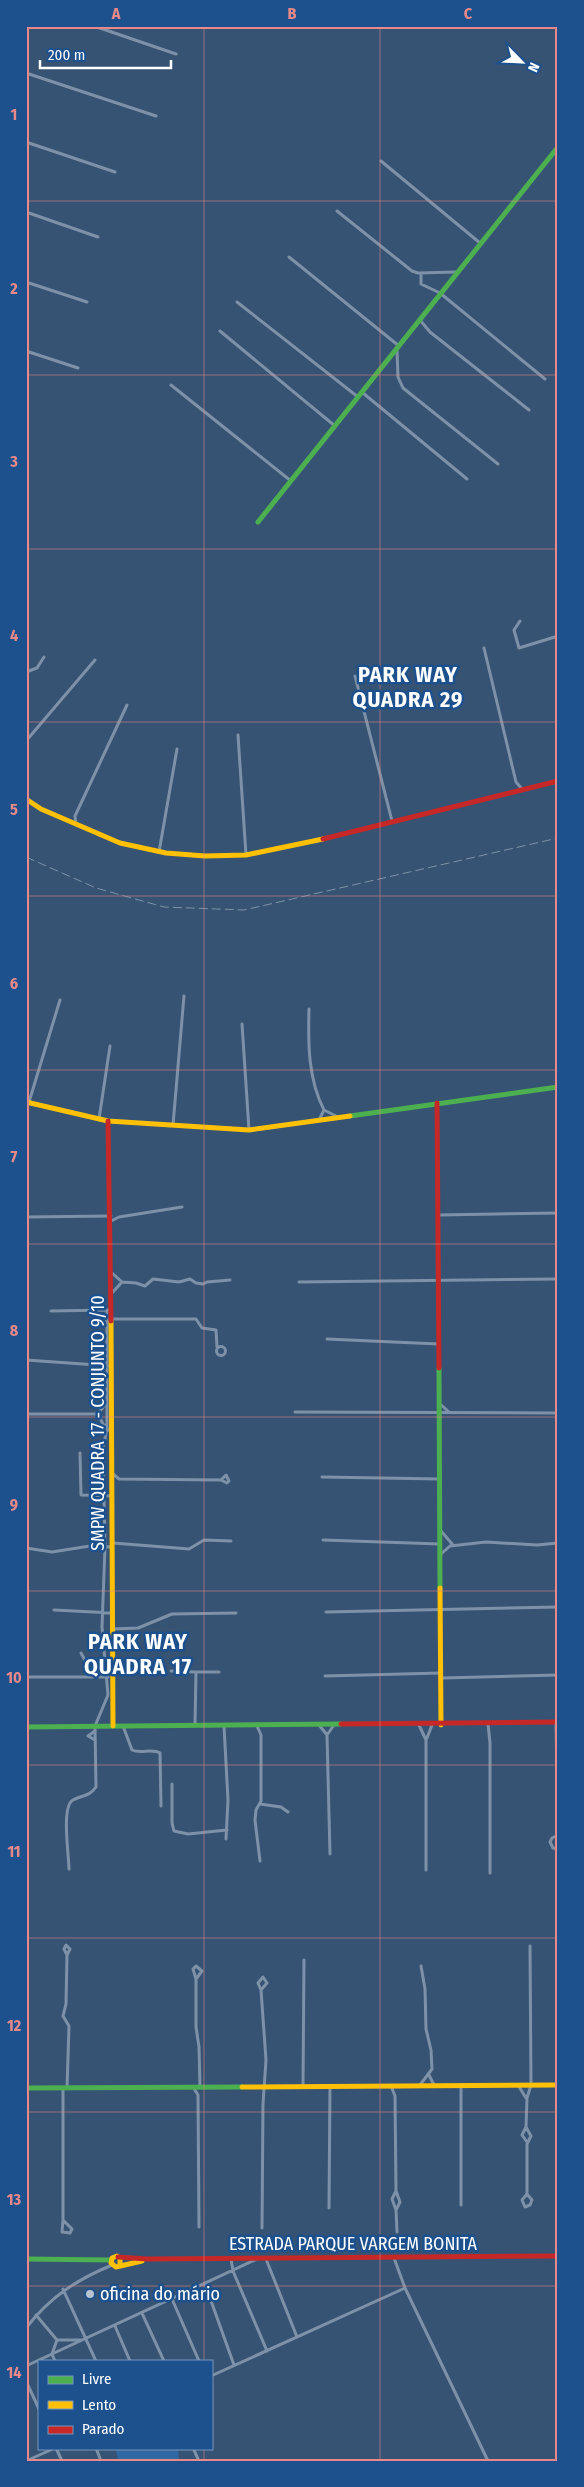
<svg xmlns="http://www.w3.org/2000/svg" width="584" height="2487" font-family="'Fira Sans Condensed',sans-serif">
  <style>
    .green { fill: #3068a4 }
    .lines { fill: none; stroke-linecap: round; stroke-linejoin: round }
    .street { stroke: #7d92a8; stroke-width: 3 }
    .fast { stroke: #4caf50; stroke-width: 5 }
    .slow { stroke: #ffc107; stroke-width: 5 }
    .jam { stroke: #c62828; stroke-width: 5 }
    .rail { stroke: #7e92a7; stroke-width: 1; stroke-dasharray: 9 4; stroke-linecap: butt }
    .grid { fill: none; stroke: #e88989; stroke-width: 1; stroke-opacity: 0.55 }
    .poi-dot { fill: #b9c3ce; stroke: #1c518e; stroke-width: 2 }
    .labels { text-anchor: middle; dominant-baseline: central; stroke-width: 5; stroke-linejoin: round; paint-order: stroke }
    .street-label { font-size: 18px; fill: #fff; stroke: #1c518e }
    .poi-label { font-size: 18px; fill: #fff; stroke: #1c518e; text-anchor: start }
    .district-label { font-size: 22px; font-weight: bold; letter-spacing: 1px; fill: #fff; stroke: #1c518e }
    .neatline { fill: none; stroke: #e88989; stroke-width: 2 }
    .grid-label { font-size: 16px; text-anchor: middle; font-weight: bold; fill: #e88989 }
  </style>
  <rect width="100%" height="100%" fill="#365374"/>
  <path class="green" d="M116 2448H178L179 2461H118Z"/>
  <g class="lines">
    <path class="street" d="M94 26 176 54
      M26 73 156 116
      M26 142 115 172
      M381 161 480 243
      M337 211 412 271 418 273 456 272
      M26 212 98 237
      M289 257 399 346
      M421 274V284L440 293 545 379
      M26 282 87 302
      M237 302 358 397
      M420 320 430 332 529 410
      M220 331 335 426
      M26 351 78 368
      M397 351 398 377 403 388 498 464
      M171 385 291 481
      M363 393 467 479
      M520 621 514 630 519 648 558 636
      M484 648 516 782 522 789
      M26 672 37 668 44 657
      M355 676 392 821
      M558 728V730
      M238 735 246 855
      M26 741 95 660
      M76 825 75 816 127 705
      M159 852 177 749
      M26 980 27 979
      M309 1009C308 1043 308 1079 324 1110L336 1116
      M242 1024 249 1130
      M29 1102 60 1000
      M99 1119 110 1046
      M319 1120 324 1110
      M173 1125 184 996
      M439 1215 558 1213
      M26 1217 111 1216
      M111 1221 119 1217 182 1207
      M112 1273 122 1282 136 1283 145 1286 153 1279 179 1282 190 1279 196 1283 203 1284 207 1282 230 1280
      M299 1282 558 1279
      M112 1293 122 1282
      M51 1311 108 1310
      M112 1319H196L202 1328 216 1330 217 1347
      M327 1339 438 1344
      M216.5 1351a4.5 4.5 0 1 1 9 0a4.5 4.5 0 1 1-9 0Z
      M26 1360 111 1366
      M439 1403 449 1412
      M295 1412 555 1413
      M26 1414H98
      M98 1414 106 1403
      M98 1414 103 1424 111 1432
      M80 1453 81 1495 112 1496
      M112 1473 119 1479 221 1480
      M226 1475 229 1481 227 1483 221 1480Z
      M322 1477 440 1479
      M441 1531 453 1545
      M323 1540 440 1544
      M113 1543 189 1549 204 1540 231 1541
      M26 1548 52 1552 90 1546 112 1547
      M441 1554 450 1546 486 1542 537 1545 558 1543
      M54 1610 113 1613
      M326 1612 558 1607
      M113 1629 138 1628 172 1614 236 1613
      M81 1653 87 1664 90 1677
      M171 1671 196 1672 195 1725
      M196 1672H219
      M325 1676 441 1673
      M26 1677H108
      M442 1678 558 1675
      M556 1722 558 1835
      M488 1724 490 1743V1873
      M319 1725 327 1735 330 1854
      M419 1725 426 1740V1870
      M123 1726 132 1750C141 1754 152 1748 160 1753L161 1806
      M224 1726 228 1800 226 1839
      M257 1726 261 1735V1801L256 1810 255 1820 260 1861
      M95 1731 88 1736 95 1740
      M327 1735 334 1725
      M427 1738 432 1725
      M172 1784V1823L174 1831 188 1834 227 1830
      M260 1804 281 1807 288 1812
      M558 1835 552 1838 550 1842 553 1848 558 1849
      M69 1869C69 1856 61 1806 73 1800 82 1795 89 1797 96 1787L95 1726 108 1695 102 1627 105 1547 103 1449 107 1428V1310
      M196 1979 193 1969 196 1966 202 1971 196 1979V2027L199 2047 200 2087
      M261 1990 258 1983 263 1977 267 1983 261 1990 266 2060 263 2104 262 2228
      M429 2075 434 2085
      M420 2085 432 2069 431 2050 426 2029 425 1989 421 1966
      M518 2085 526 2098
      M303 2086 304 1960
      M391 2086 395 2096 396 2191 392 2199 396 2210 397 2232
      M461 2086V2205
      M193 2087 198 2095 199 2227
      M63 2088V2220L72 2229 70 2233 62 2232 63 2220
      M67 2088 69 2026 63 2016 66 2004 67 1955 70 1949 66 1945 64 1949 67 1955
      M526 2127 531 2136 527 2144V2194L522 2200 525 2207 530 2205 532 2200 527 2194
      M527 2142 522 2135 526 2127 527 2098 531 2085 530 1946
      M396 2191 400 2202 396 2210
      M329 2208 330 2086
      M394 2258 405 2288 488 2461
      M231 2259 233 2271 267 2351
      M266 2259 297 2337
      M205 2284 234 2365
      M63 2289 96 2361
      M172 2299 199 2361
      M142 2313 164 2361
      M36 2315 57 2340H82
      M115 2326 130 2361
      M26 2328C50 2297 76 2280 112 2265
      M55 2361 52 2354 57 2340
      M26 2366 257 2259
      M211 2376 405 2288
      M26 2381 39 2409
      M56 2448 62 2461
      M96 2448 101 2461
      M193 2448 199 2461
      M26 2461 55 2448"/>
    <path class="fast" d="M258 522 558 147
      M350 1116 558 1087
      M439 1368 440 1588
      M26 1727 341 1724
      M26 2088 242 2087
      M26 2259 111 2260"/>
    <path class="slow" d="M26 799 41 809 120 843 166 853 205 856 246 855 323 839
      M26 1102 108 1121 249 1130 350 1116
      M111 1321 113 1726
      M440 1588 441 1725
      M242 2087 558 2085
      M120 2265V2258L117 2256 112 2258 111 2263 116 2267 142 2261"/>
    <path class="jam" d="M323 839 558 781
      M437 1103 439 1368
      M108 1121 111 1321
      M341 1724 558 1722
      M118 2257 147 2259 558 2256"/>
    <path class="rail" d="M26 857 96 888 164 907 244 910 558 838"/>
  </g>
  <path class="grid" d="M204 26V2361M380 26V2461M26 201H558M26 375H558M26 549H558M26 722H558M26 896H558M26 1070H558M26 1244H558M26 1417H558M26 1591H558M26 1765H558M26 1938H558M26 2112H558M26 2286H558M204 2448V2461"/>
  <circle class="poi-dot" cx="90" cy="2294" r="5"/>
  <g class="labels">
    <g class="street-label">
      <text transform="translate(98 1423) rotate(-90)">SMPW QUADRA 17 - CONJUNTO 9/10</text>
      <text x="353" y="2244">ESTRADA PARQUE VARGEM BONITA</text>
    </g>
    <g class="poi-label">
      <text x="100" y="2294">oficina do mário</text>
    </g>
    <g class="district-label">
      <text x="408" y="674">PARK WAY<tspan x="408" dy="25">QUADRA 29</tspan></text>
      <text x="138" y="1641">PARK WAY<tspan x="138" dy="25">QUADRA 17</tspan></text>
    </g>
  </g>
  <rect width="584" height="2487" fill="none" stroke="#1c518e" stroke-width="55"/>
  <rect x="38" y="2360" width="175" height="90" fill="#1c518e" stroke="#7797bb"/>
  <rect x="48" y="2376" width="25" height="8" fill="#4caf50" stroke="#7797bb"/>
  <text x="82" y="2384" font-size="15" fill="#ffffff">Livre</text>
  <rect x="48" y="2401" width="25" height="8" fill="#ffc107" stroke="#7797bb"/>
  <text x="82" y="2410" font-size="15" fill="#ffffff">Lento</text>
  <rect x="48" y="2426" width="25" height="8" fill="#c62828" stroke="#7797bb"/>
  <text x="82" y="2434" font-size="15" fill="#ffffff">Parado</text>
  <g transform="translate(522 62) rotate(114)" stroke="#1c518e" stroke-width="4" paint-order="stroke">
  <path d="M0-4L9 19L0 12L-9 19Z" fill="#ffffff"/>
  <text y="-8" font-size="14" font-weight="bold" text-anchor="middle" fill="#ffffff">N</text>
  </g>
  <path d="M40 60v8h131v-8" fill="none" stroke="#ffffff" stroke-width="2.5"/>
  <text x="48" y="60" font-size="15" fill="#ffffff" stroke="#1c518e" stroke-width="4" paint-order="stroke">200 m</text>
  <rect x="28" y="28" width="528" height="2432" class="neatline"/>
  <g class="grid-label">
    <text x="116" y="19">A</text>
    <text x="292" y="19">B</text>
    <text x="468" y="19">C</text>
    <text x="14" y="120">1</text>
    <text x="14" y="294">2</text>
    <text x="14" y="467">3</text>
    <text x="14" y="641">4</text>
    <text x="14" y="815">5</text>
    <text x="14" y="989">6</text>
    <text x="14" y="1162">7</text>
    <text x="14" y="1336">8</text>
    <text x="14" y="1510">9</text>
    <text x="14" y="1683">10</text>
    <text x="14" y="1857">11</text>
    <text x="14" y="2031">12</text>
    <text x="14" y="2205">13</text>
    <text x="14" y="2378">14</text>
  </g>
</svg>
